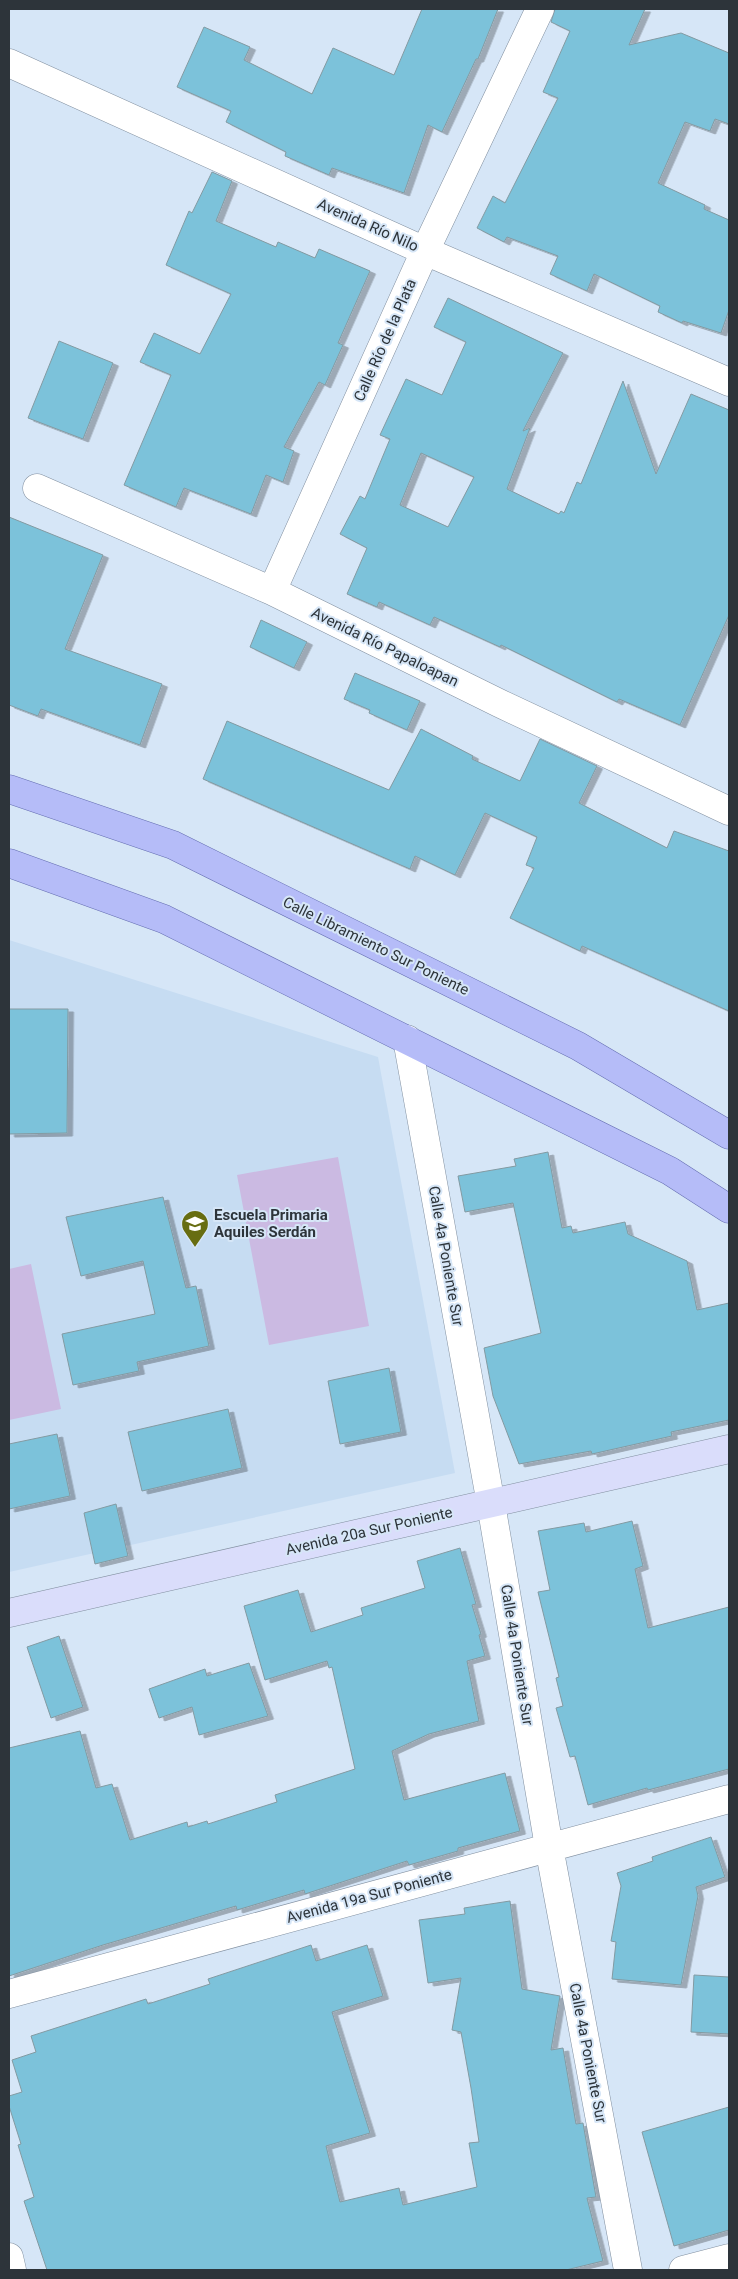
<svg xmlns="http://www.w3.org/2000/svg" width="738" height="2279" font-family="Roboto,sans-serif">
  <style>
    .built { fill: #c6dcf2 }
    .green { fill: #cbbae2 }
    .building { fill: #7cc2da; stroke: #839aa2; fill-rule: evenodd; filter: url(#shadow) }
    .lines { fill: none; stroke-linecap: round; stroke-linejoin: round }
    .street-casing { stroke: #8290a0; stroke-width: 29 }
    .secondary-casing { stroke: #8290a0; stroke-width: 29 }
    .primary-casing { stroke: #666fb2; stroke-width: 29 }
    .street { stroke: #fff; stroke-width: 28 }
    .secondary { stroke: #daddfb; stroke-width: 28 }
    .primary { stroke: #b5bcf8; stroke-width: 28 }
    .labels { text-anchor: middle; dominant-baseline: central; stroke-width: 4; stroke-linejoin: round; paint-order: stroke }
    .street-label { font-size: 15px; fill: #2d343a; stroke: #d6e6f7 }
    .poi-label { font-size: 15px; font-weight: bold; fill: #2d343a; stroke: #d6e6f7; text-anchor: start }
  </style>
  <defs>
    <filter id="shadow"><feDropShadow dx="5.5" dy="3" stdDeviation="0" flood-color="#0004"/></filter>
  </defs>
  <rect width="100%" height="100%" fill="#d6e6f7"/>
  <path class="built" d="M9 940 378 1057 455 1473 9 1572Z"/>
  <path class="green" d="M338 1157 369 1326 269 1345 237 1175Z
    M31 1264 61 1409 9 1420V1269Z"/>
  <path class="building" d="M422 9H498L478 59H476L442 132 428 125 404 193 332 168 329 175 285 156 286 152 226 122 231 111 177 87 204 27 250 47 244 60 312 94 333 48 394 75Z
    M555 9H645L629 45 681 33 729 53V124L715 119 710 131 685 122 658 183 705 205 704 209 729 220V310L721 333 683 321 682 323 658 312 660 306 594 274 587 291 550 274 558 256 507 237 504 242 477 228 493 196 505 203 558 98 543 92 570 31 551 22Z
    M212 172 232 181 216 221 276 247 278 242 315 258 319 249 370 271 338 343 343 345 325 385 319 382 284 447 294 451 283 482 266 475 251 514 184 488 176 507 124 485 171 375 140 362 154 333 200 354 231 294 166 265 189 211 192 213Z
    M448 298 563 353 523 431 530 428 507 489 559 514 561 511 564 513 577 482 581 484 623 381 656 474 691 394 729 410V615L680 725 619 699 617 702 501 645 500 647 434 617 430 625 379 602 377 607 347 594 367 548 340 534 360 496 365 499 390 439 380 435 406 379 442 395 466 342 434 327ZM421 453 474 477 448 527 400 505Z
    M59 341 113 363 83 439 28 418Z
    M9 517 103 555 65 649 162 684 140 745 41 709 38 716 9 705Z
    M261 620 307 642 294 668 250 647Z
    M355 673 420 701 407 730 369 713 370 710 344 699Z
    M227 721 389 790 421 729 473 756 472 759 520 781 540 739 597 766 579 803 667 848 674 831 729 851V1011L582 946 580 951 510 918 534 868 526 865 537 837 485 813 455 875 415 856 410 869 203 779Z
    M9 1009H68L67 1133 9 1134Z
    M548 1152 562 1228 571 1226 573 1233 625 1222 628 1234 687 1261 697 1310 729 1303V1420L671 1432 672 1436 592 1454 591 1451 519 1464 493 1396 484 1348 541 1333 513 1203 465 1212 458 1176 516 1166 514 1159Z
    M163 1197 186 1288 196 1286 209 1346 137 1362 139 1371 73 1385 62 1334 155 1314 143 1261 81 1276 66 1217Z
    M389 1368 401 1432 340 1444 328 1381Z
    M228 1409 242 1468 142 1491 128 1432Z
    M57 1434 70 1496 9 1509V1444Z
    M116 1504 128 1556 95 1564 84 1513Z
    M632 1521 643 1566 635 1569 648 1628 729 1607V1769L648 1790 647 1788 588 1805 575 1756 570 1757 556 1708 563 1706 556 1678 559 1677 538 1592 550 1590 538 1531 584 1523 586 1532Z
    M460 1548 476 1604 472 1605 481 1634 479 1635 485 1656 467 1661 479 1721 429 1734 392 1751 404 1800 505 1773 520 1831 458 1848V1851L409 1865 407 1861 305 1894 304 1890 237 1910 236 1906 103 1945 9 1976V1748L80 1731 96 1788 112 1784 130 1840 187 1822 188 1827 207 1821 208 1824 277 1802 275 1795 355 1769 332 1667 329 1668 327 1661 265 1680 244 1606 298 1590 311 1632 363 1615 361 1608 425 1588 417 1561Z
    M59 1636 83 1707 51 1718 27 1647Z
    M249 1663 268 1716 199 1735 192 1707 159 1718 149 1689 205 1669 207 1676Z
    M711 1837 725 1877 696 1887 698 1896 681 1985 612 1979 616 1942 611 1941 621 1886 617 1873 653 1861 652 1857Z
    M510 1901 522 1989 560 1996 551 2050 563 2048 576 2124 583 2123 596 2197 587 2198 603 2261 566 2270H47L24 2201 34 2197 18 2145 21 2144 9 2106V2096L22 2092 12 2060 36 2052 31 2036 146 1999 148 2004 210 1984 208 1979 311 1945 316 1961 367 1945 383 1996 332 2012 370 2133 326 2146 340 2202 399 2188 403 2205 477 2187 469 2143 479 2142 471 2088 461 2032 452 2030 461 1978 428 1983 419 1920 465 1914 464 1908Z
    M694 1975 729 1977V2034L691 2032Z
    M729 2107V2230L674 2246 642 2132Z"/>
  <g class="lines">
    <defs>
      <path id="street" d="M9 63 425 251 729 382
        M37 488 272 591 499 703 729 811
        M272 591 425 251 540 9
        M407 1039 491 1504 549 1847 628 2270
        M9 1994 729 1799
        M9 2257 12 2270
        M683 2270 729 2258"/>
      <path id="secondary" d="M9 1613 729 1449"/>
      <path id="primary" d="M9 789 173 845 578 1046 729 1135
        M9 863 164 919 670 1171 729 1209"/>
    </defs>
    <use href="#street" class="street-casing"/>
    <use href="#secondary" class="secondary-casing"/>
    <use href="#primary" class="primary-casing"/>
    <use href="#street" class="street"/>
    <use href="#secondary" class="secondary"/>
    <use href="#primary" class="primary"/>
  </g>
  <defs>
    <symbol id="school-pin" viewBox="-11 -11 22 30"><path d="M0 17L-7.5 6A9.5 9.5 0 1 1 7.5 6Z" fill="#676d11" stroke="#d6e6f7"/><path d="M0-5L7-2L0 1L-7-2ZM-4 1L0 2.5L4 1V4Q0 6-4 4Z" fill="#fff"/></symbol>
  </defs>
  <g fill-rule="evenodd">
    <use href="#school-pin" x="179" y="1208" width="32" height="43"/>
  </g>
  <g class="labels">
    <g class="street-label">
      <text transform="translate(368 225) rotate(24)">Avenida Río Nilo</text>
      <text transform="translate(385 340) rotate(-66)">Calle Río de la Plata</text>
      <text transform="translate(385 647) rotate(26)">Avenida Río Papaloapan</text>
      <text transform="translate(376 946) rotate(26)">Calle Libramiento Sur Poniente</text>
      <text transform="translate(446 1256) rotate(80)">Calle 4a Poniente Sur</text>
      <text transform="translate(369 1531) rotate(-13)">Avenida 20a Sur Poniente</text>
      <text transform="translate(517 1655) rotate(81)">Calle 4a Poniente Sur</text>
      <text transform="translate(369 1896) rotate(-15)">Avenida 19a Sur Poniente</text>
      <text transform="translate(588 2053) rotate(79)">Calle 4a Poniente Sur</text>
    </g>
    <g class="poi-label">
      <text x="214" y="1215">Escuela Primaria<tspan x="214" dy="17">Aquiles Serdán</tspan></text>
    </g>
  </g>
  <rect width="738" height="2279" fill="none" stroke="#2d343a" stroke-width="20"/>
</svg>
